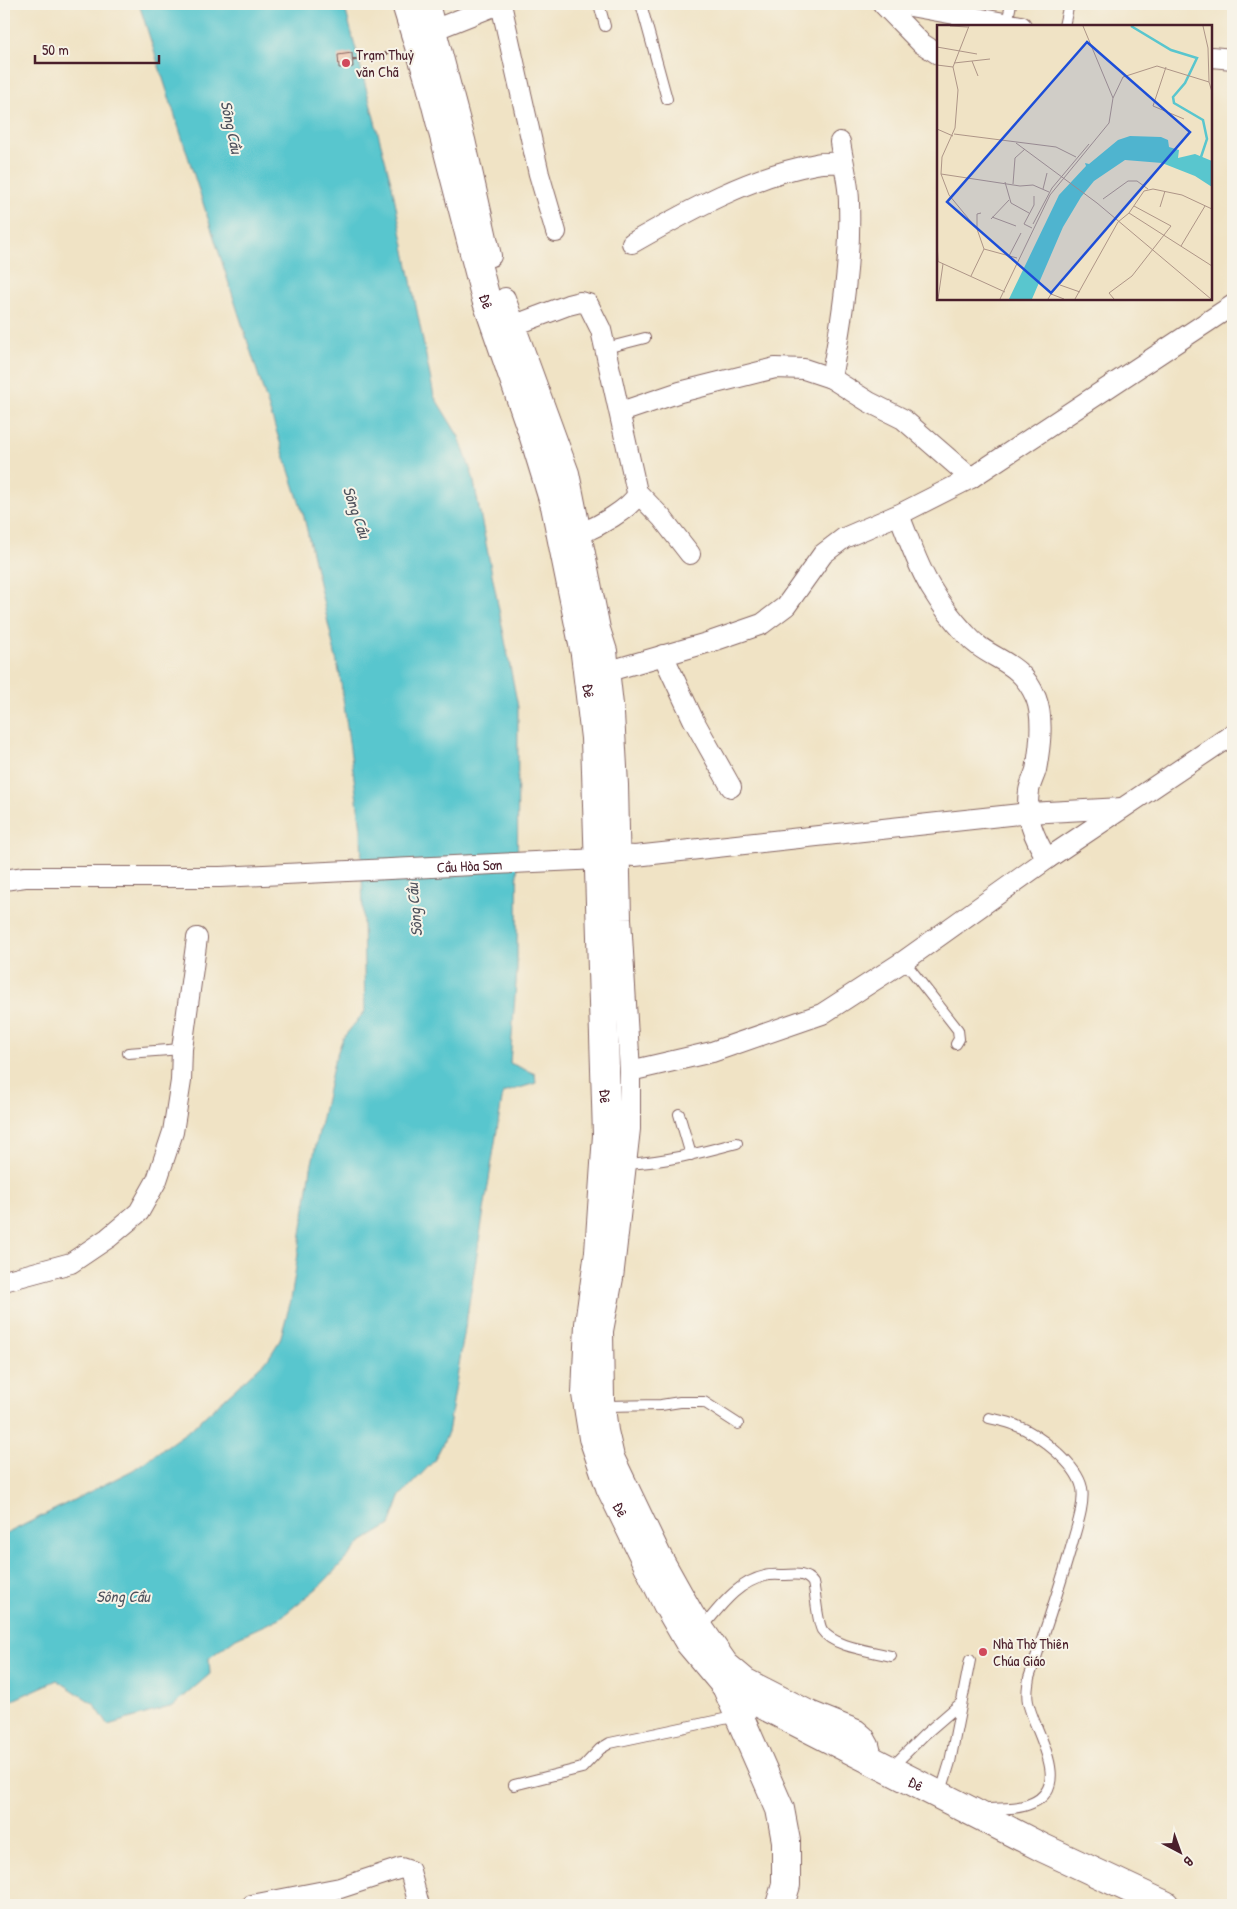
<svg xmlns="http://www.w3.org/2000/svg" width="1237" height="1909" font-family="'Patrick Hand',sans-serif">
  <style>
    .water { fill: #59c6ce; stroke: #52727c }
    .building { fill: #ebac8e }
    .lines { fill: none; stroke-linecap: round; stroke-linejoin: round }
    .service-casing { stroke: #846461; stroke-width: 12 }
    .minor-casing { stroke: #846461; stroke-width: 22 }
    .secondary-casing { stroke: #846461; stroke-width: 30 }
    .path { stroke: #846461; stroke-width: 3; stroke-dasharray: 4 4; stroke-linecap: butt }
    .service { stroke: #fff; stroke-width: 10 }
    .minor { stroke: #fff; stroke-width: 20 }
    .secondary { stroke: #fff; stroke-width: 28 }
    .poi-dot { fill: #d1495b; stroke: #f7f3e8; stroke-width: 2 }
    .labels { text-anchor: middle; dominant-baseline: central; stroke-width: 4; stroke-linejoin: round; paint-order: stroke }
    .poi-label { font-size: 15px; fill: #4a1f2b; stroke: #f7f3e8; text-anchor: start }
    .street-label { font-size: 15px; fill: #4a1f2b; stroke: #f7f3e8 }
    .water-label { font-size: 16px; font-style: italic; fill: #4e515c; stroke: #f7f3e8 }
    .inset-river { fill: none; stroke: #59c6ce; stroke-width: 2.5 }
    .inset-road { fill: none; stroke: #ae9587; stroke-width: 1 }
    .view { fill: #1d4ed8; fill-opacity: 0.15; stroke: #1d4ed8; stroke-width: 2.5 }
    .inset-edge { fill: none; stroke: #4a1f2b; stroke-width: 2.5 }
  </style>
  <rect width="100%" height="100%" fill="#f7f3e8"/>
  <filter id="ink" filterUnits="userSpaceOnUse"><feTurbulence type="fractalNoise" baseFrequency=".02" numOctaves="2"/><feDisplacementMap in="SourceGraphic" scale="10" xChannelSelector="R" yChannelSelector="G"/><feConvolveMatrix kernelMatrix="1 2 1 2 8 2 1 2 1" color-interpolation-filters="sRGB"/></filter>
  <filter id="wash" filterUnits="userSpaceOnUse"><feTurbulence type="fractalNoise" baseFrequency=".0096" numOctaves="4" result="noise"/><feDisplacementMap in="SourceGraphic" scale="20" xChannelSelector="R" yChannelSelector="G"/><feGaussianBlur stdDeviation="1.12" result="paint"/><feColorMatrix in="noise" values="0 0 0 0 0 0 0 0 0 0 0 0 0 0 0 0 0 1.4 0 .05"/><feComposite in="paint" operator="in"/></filter>
  <g filter="url(#wash)">
    <rect width="100%" height="100%" fill="#f0e3c5"/>
    <path class="water" d="M139 4H344L392 186 434 396 459 437 473 477 518 707 517 970 510 1063 535 1074 536 1083 503 1093 448 1433 434 1461 401 1495 390 1525 362 1542 321 1585 280 1618 236 1638 209 1658 210 1674 173 1706 108 1725 94 1704 57 1680 4 1704V1535L133 1470 191 1429 268 1359 280 1340 291 1300 311 1168 334 1062 343 1038 365 1011 361 829 340 676 304 517Z"/>
    <g id="blocks">
      <path class="building" d="M352 53 353 67 339 68 338 55Z"/>
    </g>
  </g>
  <g filter="url(#ink)">
    <use href="#blocks" fill-opacity="0" stroke="#846461" stroke-width="1"/>
    <g class="lines">
      <defs>
        <path id="service" d="M599 4 605 26
          M641 4 667 99
          M1007 23 1011 4
          M1064 26 1068 8
          M606 348 645 338
          M904 961 958 1030 959 1039 956 1044
          M128 1053 182 1049
          M679 1114 691 1155
          M626 1164C664 1162 700 1153 737 1143
          M605 1406 661 1405 680 1402H704L738 1424
          M702 1628C720 1607 737 1582 765 1576 771 1574 779 1575 785 1575 796 1574 806 1573 813 1583 816 1595 817 1621 822 1630 833 1647 872 1651 891 1656
          M890 1769 924 1735 961 1703
          M514 1785 582 1768 600 1749 610 1743 738 1716
          M940 1795 950 1762 970 1660
          M982 1809C999 1808 1017 1810 1032 1803 1074 1785 1033 1730 1028 1702 1026 1694 1028 1686 1029 1678 1044 1634 1059 1590 1072 1544 1076 1529 1085 1504 1082 1488 1077 1464 1037 1433 1015 1425 1007 1421 997 1420 989 1418"/>
        <g id="minor">
          <path d="M429 4 465 140 491 256"/>
          <path d="M501 4 539 174 556 232"/>
          <path d="M883 4 921 43 938 54"/>
          <path d="M899 4 1021 26"/>
          <path d="M436 29 499 4"/>
          <path d="M1211 57 1233 59"/>
          <path d="M632 243C690 210 750 176 816 164 824 162 834 163 843 163"/>
          <path d="M505 298 569 473 600 629 607 651 614 714 618 785 621 919 630 1071V1129L626 1164 613 1278 603 1331 604 1400 608 1431 614 1457 660 1553 694 1614 728 1663 747 1679 810 1711 857 1730 864 1736 869 1745 873 1761"/>
          <path d="M515 325 568 305 580 302 588 304 601 330 637 492 662 518 690 554"/>
          <path d="M831 378C842 320 851 262 849 203 849 183 843 162 840 142"/>
          <path d="M621 412 680 392 775 368 804 369 831 378 869 402 903 419 971 478"/>
          <path d="M899 515C909 539 917 565 931 588 940 603 953 620 965 633 989 662 1019 657 1036 698 1044 719 1040 748 1036 770 1034 777 1030 784 1029 791 1025 818 1034 837 1047 859"/>
          <path d="M582 533C598 526 629 510 638 494"/>
          <path d="M663 655 693 719 731 787"/>
          <path d="M609 671 710 642 762 624 786 606 823 554 844 538 902 513 971 478 1233 305"/>
          <path id="s1" d="M4 880 25 877H220L599 859 620 855 635 856 1029 813 1122 808"/>
          <path d="M630 1071 712 1052 822 1014 904 961 1047 859 1233 734"/>
          <path d="M4 1281 71 1263 108 1238 139 1212 157 1180 173 1132 181 1081 182 1049 197 938"/>
          <path d="M252 1905 340 1888 401 1868 410 1871 419 1905"/>
        </g>
        <g id="secondary">
          <path id="s2" d="M406 4 430 82 486 299 533 434 555 506 585 654 595 738 607 1135 599 1252 589 1324 586 1394 593 1438 610 1487 667 1604 689 1642 726 1686 1043 1848 1165 1905"/>
          <path d="M726 1686 780 1809 786 1841V1885L780 1905"/>
        </g>
      </defs>
      <use href="#service" class="service-casing"/>
      <use href="#minor" class="minor-casing"/>
      <use href="#secondary" class="secondary-casing"/>
      <path class="path" d="M353 60 398 51"/>
      <use href="#service" class="service"/>
      <use href="#minor" class="minor"/>
      <use href="#secondary" class="secondary"/>
    </g>
  </g>
  <g class="poi-dot">
    <circle cx="346" cy="63" r="5"/>
    <circle cx="983" cy="1652" r="5"/>
  </g>
  <g class="labels">
    <g class="poi-label">
      <text x="356" y="54">Trạm Thuỷ<tspan x="356" dy="17">văn Chã</tspan></text>
      <text x="993" y="1643">Nhà Thờ Thiên<tspan x="993" dy="17">Chúa Giáo</tspan></text>
    </g>
    <g class="street-label">
      <text stroke="none"><textPath href="#s2" startOffset="308">Đê</textPath></text>
      <text stroke="none"><textPath href="#s2" startOffset="712">Đê</textPath></text>
      <text stroke="none"><textPath href="#s1" startOffset="466">Cầu Hòa Sơn</textPath></text>
      <text stroke="none"><textPath href="#s2" startOffset="1118">Đê</textPath></text>
      <text stroke="none"><textPath href="#s2" startOffset="1538">Đê</textPath></text>
      <text stroke="none"><textPath href="#s2" startOffset="1958">Đê</textPath></text>
    </g>
    <g class="water-label">
      <text transform="translate(232 127) rotate(78)">Sông Cầu</text>
      <text transform="translate(357 512) rotate(71)">Sông Cầu</text>
      <text transform="translate(414 910) rotate(-95)">Sông Cầu</text>
      <text x="123" y="1596">Sông Cầu</text>
    </g>
  </g>
  <g transform="translate(937 25)">
    <rect width="275" height="275" fill="#f0e3c5"/>
    <path d="M193 111 224 112 231 115 232 122 242 125 241 133 258 129 275 136V162L258 151 225 138 188 135 157 156 144 172 126 202 95 274H72L122 170 149 141 148 138 152 139 181 115Z" fill="#59c6ce"/>
    <path class="inset-river" d="M194 1 234 25 260 33 248 58 236 72 237 78 266 95 270 114 263 135"/>
    <path class="inset-road" d="M13 1 31 2M32 1 16 42 21 65 18 103 5 132 4 149 12 170 40 204 47 224 34 251M266 1 271 23 272 57M0 22 40 29M35 36 41 51M17 38 53 34M0 40 16 42M229 42 216 81 247 94M176 73 186 52 220 41 272 57 275 67M0 104 16 111M17 109 119 122 139 132M79 118 160 178 274 274M4 149 83 161 96 160 112 167M68 157 74 178 92 188M76 159 78 133 88 124M106 164 110 148M166 174 191 156H200L211 164M223 182 228 166M192 188 275 241M55 192 79 201M54 194 72 175M96 199 115 163 152 119M95 203 87 199 97 180V171M40 204V189L44 188M0 216 1 236M244 221 268 181M47 224 80 233M72 231 84 208M0 236 68 267M123 260 143 267M1 274 6 239M63 274 113 170 172 98 176 73 146 1M111 274 114 269 127 274M138 274 181 197 192 188 207 166 216 164 245 170 275 184M177 274 172 268 195 251 234 201 197 181"/>
    <path class="view" d="M150 17 253 107 114 268 10 177Z"/>
    <rect width="275" height="275" class="inset-edge"/>
  </g>
  <rect width="1237" height="1909" fill="none" stroke="#f7f3e8" stroke-width="20"/>
  <g transform="translate(1180 1852) rotate(139)" stroke="#f7f3e8" stroke-width="4" paint-order="stroke">
  <path d="M0-4L9 19L0 12L-9 19Z" fill="#4a1f2b"/>
  <text y="-8" font-size="14" font-weight="bold" text-anchor="middle" fill="#4a1f2b">B</text>
  </g>
  <path d="M35 55v8h124v-8" fill="none" stroke="#4a1f2b" stroke-width="2.5"/>
  <text x="42" y="55" font-size="15" fill="#4a1f2b" stroke="#f7f3e8" stroke-width="4" paint-order="stroke">50 m</text>
</svg>
